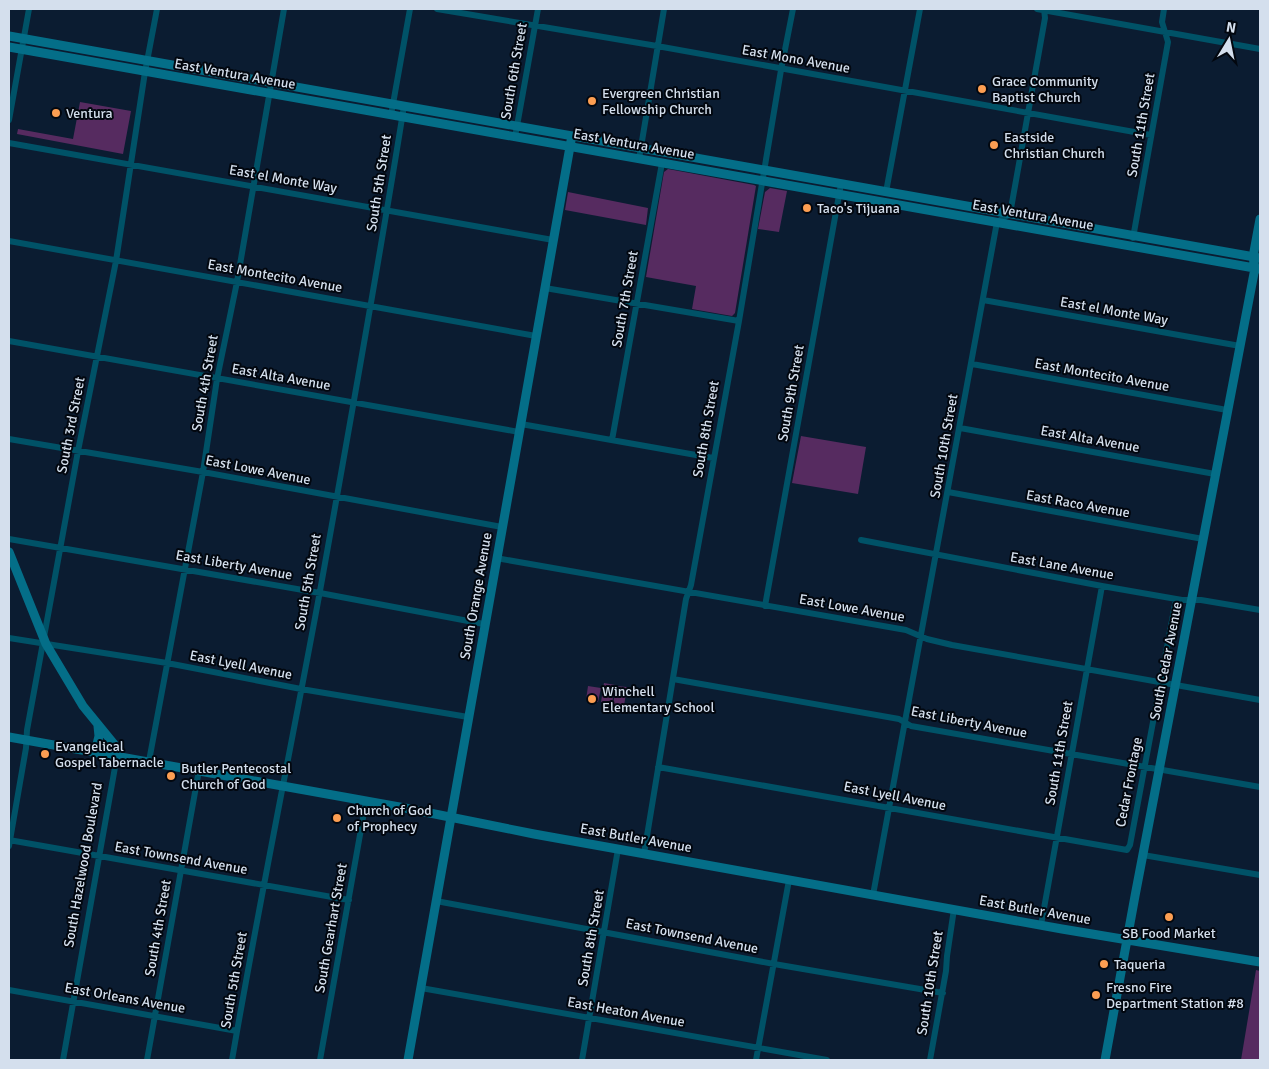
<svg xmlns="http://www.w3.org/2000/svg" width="1269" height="1069" font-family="Signika,sans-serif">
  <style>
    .green { fill: #562b60 }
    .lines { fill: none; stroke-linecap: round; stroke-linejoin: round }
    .street { stroke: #005267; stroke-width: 6 }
    .secondary { stroke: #046e88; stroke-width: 9 }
    .poi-dot { fill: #fc9e52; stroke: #02070f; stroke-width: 2 }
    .labels { text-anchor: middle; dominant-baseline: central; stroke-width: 4; stroke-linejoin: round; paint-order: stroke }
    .street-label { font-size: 14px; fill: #d4dfed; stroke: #02070f }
    .poi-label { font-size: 14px; fill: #d4dfed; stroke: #02070f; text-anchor: start }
  </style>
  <rect width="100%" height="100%" fill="#0b1c31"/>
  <path class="green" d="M80 102 131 111 123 154 17 134 18 129 73 139Z
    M668 169 754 185 756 186 735 313 732 316 692 309 696 286 646 277 664 172Z
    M770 188 787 191 779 232 758 229 765 192Z
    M568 192 648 208 646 225 565 210Z
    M801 436 866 447 858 494 792 483Z
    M604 683 615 685 612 704 601 702Z
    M588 686 601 688 598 702 586 700Z
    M616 686 627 687 624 706 613 705Z
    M1256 970 1260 971V1060H1241Z"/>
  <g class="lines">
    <path class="street" d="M437 9 657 46 1151 135
      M1037 9 1260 49
      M391 115 410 9
      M9 120 29 9
      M515 137 538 9
      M9 143 553 240
      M639 159 664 9
      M886 192 920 9
      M1133 238 1168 42 1162 22 1164 9
      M9 241 536 336
      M545 288 739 321
      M983 300 1240 346
      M9 341 519 432
      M972 364 1227 410
      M521 424 713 458
      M960 428 1215 474
      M9 439 203 472 502 527
      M612 440 662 163
      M948 492 1203 539
      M9 539 320 593 484 624
      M861 540 1102 586 1182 600H1201L1260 610
      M496 558 906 630 927 639 952 645 1260 700
      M765 606 841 184
      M9 638 167 663 301 689 468 717
      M673 679 899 719 911 726 1260 787
      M149 761 203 472 217 379 237 282 284 9
      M658 767 1127 850 1130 845 1176 599
      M9 840 349 900
      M9 846 26 748 27 730 78 451 116 261 145 72 157 9
      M644 854 686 599 691 585 739 321 781 70 793 9
      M1143 855 1260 875
      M873 895 997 222 1010 214 1045 18 1044 9
      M436 901 774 964 943 993
      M1041 925 1102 586
      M421 988 827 1060
      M9 990 237 1031
      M63 1060 117 756
      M147 1060 199 770
      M232 1060C259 903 291 748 320 591 349 430 378 268 404 106
      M320 1060 366 801
      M582 1060 618 849
      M756 1060 789 880
      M930 1060 946 971 947 956 954 909"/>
    <path class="secondary" d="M9 36 1260 258
      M9 47 1260 269
      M9 552 46 644 83 706 114 744 117 756
      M9 737 405 808 534 834 1062 929 1260 962
      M95 752 99 736 98 726
      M408 1060 571 141
      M1105 1060 1135 896 1255 268 1253 257 1260 219"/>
  </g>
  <g class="poi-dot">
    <circle cx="982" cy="89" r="5"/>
    <circle cx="592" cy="101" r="5"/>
    <circle cx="56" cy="113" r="5"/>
    <circle cx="994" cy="145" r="5"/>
    <circle cx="807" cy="208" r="5"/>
    <circle cx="592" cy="699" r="5"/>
    <circle cx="45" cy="754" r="5"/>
    <circle cx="171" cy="776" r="5"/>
    <circle cx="337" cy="818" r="5"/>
    <circle cx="1169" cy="917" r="5"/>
    <circle cx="1104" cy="964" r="5"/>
    <circle cx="1096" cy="995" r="5"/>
  </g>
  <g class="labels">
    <g class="street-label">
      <text transform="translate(796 59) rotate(10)">East Mono Avenue</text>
      <text transform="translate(514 71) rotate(-80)">South 6th Street</text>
      <text transform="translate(235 74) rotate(10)">East Ventura Avenue</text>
      <text transform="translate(1141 125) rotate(-80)">South 11th Street</text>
      <text transform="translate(634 144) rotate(10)">East Ventura Avenue</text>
      <text transform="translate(283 179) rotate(10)">East el Monte Way</text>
      <text transform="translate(379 183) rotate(-81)">South 5th Street</text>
      <text transform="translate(1033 215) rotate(10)">East Ventura Avenue</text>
      <text transform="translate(275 276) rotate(10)">East Montecito Avenue</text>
      <text transform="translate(625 299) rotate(-80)">South 7th Street</text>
      <text transform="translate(1114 311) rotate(10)">East el Monte Way</text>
      <text transform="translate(1102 375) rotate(10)">East Montecito Avenue</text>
      <text transform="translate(281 377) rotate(10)">East Alta Avenue</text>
      <text transform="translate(205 383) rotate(-80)">South 4th Street</text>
      <text transform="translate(791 393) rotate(-80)">South 9th Street</text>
      <text transform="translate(71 425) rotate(-79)">South 3rd Street</text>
      <text transform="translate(706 429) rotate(-80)">South 8th Street</text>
      <text transform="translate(1090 439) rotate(10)">East Alta Avenue</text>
      <text transform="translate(944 446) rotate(-80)">South 10th Street</text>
      <text transform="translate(258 470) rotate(11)">East Lowe Avenue</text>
      <text transform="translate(1078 504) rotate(10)">East Raco Avenue</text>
      <text transform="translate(234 565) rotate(10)">East Liberty Avenue</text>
      <text transform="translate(1062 566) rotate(10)">East Lane Avenue</text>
      <text transform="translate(308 582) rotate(-80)">South 5th Street</text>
      <text transform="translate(476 596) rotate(-80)">South Orange Avenue</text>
      <text transform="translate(852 608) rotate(10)">East Lowe Avenue</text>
      <text transform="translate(1166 661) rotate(-79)">South Cedar Avenue</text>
      <text transform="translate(241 665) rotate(11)">East Lyell Avenue</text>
      <text transform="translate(969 722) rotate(11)">East Liberty Avenue</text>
      <text transform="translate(1059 753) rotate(-80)">South 11th Street</text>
      <text transform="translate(1129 782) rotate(-79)">Cedar Frontage</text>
      <text transform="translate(895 796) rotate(11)">East Lyell Avenue</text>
      <text transform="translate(636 838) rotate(10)">East Butler Avenue</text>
      <text transform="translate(181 858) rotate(10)">East Townsend Avenue</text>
      <text transform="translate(83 865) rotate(-80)">South Hazelwood Boulevard</text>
      <text transform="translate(1035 910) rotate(10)">East Butler Avenue</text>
      <text transform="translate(158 928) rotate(-80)">South 4th Street</text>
      <text transform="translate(331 928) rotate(-80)">South Gearhart Street</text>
      <text transform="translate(692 936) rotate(11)">East Townsend Avenue</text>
      <text transform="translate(591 938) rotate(-80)">South 8th Street</text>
      <text transform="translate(234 980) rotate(-80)">South 5th Street</text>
      <text transform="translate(930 983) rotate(-81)">South 10th Street</text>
      <text transform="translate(125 998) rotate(10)">East Orleans Avenue</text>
      <text transform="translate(626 1012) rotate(10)">East Heaton Avenue</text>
    </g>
    <g class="poi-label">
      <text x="992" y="81">Grace Community<tspan x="992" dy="16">Baptist Church</tspan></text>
      <text x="602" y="93">Evergreen Christian<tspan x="602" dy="16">Fellowship Church</tspan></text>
      <text x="66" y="113">Ventura</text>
      <text x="1004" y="137">Eastside<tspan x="1004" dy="16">Christian Church</tspan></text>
      <text x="817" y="208">Taco's Tijuana</text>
      <text x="602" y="691">Winchell<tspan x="602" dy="16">Elementary School</tspan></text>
      <text x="55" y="746">Evangelical<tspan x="55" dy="16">Gospel Tabernacle</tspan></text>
      <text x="181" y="768">Butler Pentecostal<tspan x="181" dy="16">Church of God</tspan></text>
      <text x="347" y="810">Church of God<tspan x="347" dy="16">of Prophecy</tspan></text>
      <text x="1169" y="933" text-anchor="middle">SB Food Market</text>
      <text x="1114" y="964">Taqueria</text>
      <text x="1106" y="987">Fresno Fire<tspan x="1106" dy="16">Department Station #8</tspan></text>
    </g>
  </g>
  <rect width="1269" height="1069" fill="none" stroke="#d4dfed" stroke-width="20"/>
  <g transform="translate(1229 40) rotate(10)" stroke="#02070f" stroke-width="4" paint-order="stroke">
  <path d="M0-4L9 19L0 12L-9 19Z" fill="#d4dfed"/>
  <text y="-8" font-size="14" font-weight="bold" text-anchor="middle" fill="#d4dfed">N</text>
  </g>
</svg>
